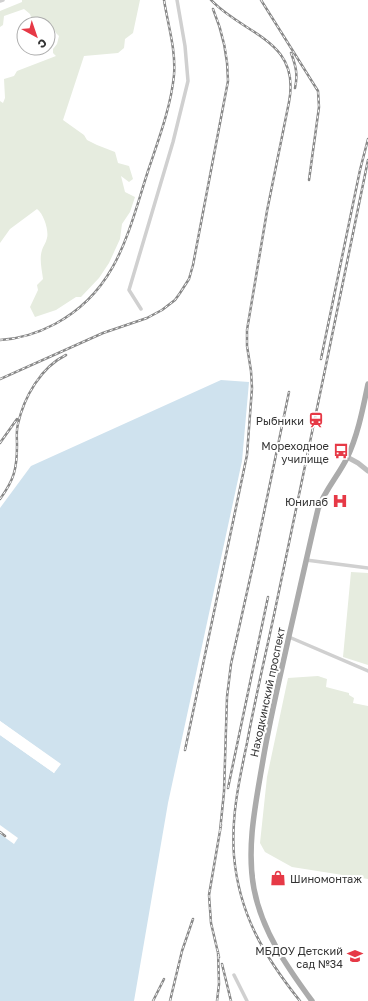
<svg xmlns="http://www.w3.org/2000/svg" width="368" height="1001" font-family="'Golos Text',sans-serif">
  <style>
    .green { fill: #e6ecdf }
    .water { fill: #cfe2ee }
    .pier { fill: #fff }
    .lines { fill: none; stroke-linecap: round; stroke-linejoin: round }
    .minor { stroke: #d0d0d0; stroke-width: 3.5 }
    .secondary { stroke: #bdbdbd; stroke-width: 5 }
    .primary { stroke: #ababab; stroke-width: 5.5 }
    .rail-casing { stroke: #888; stroke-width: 2.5 }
    .rail { stroke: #fff; stroke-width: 1; stroke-dasharray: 3; stroke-linecap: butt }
    .labels { text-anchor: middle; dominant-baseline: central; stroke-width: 4; stroke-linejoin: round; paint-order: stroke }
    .poi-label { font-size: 11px; fill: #333; stroke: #fff; text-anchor: end }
    .street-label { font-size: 11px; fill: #333; stroke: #fff }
  </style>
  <rect width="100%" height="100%" fill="#fff"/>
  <path class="green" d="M22 0H140L133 33 125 39 124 48 118 53 84 56 63 120 84 135 87 140 97 145 115 152 118 163 129 166 133 179 129 182 121 176 125 192 135 197 130 212 122 224 120 239 109 263 99 278 81 297H76L56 310 35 317 30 307 38 290 37 285 43 279C42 270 39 259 42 250 43 246 46 243 47 238 49 231 44 214 37 209L10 229 0 243V101L3 103 5 98 4 79 14 76 17 71 56 56 53 53V49L57 44 59 36 56 33 53 28 48 29V24H39L32 20 30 14 24 9 4 16 3 25 0 27V11L22 2Z
    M351 572 368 573V665L343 657Z
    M318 676 327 679 326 687 349 693V695L354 698 353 703 368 706V879L292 867 265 852 260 843 267 777 288 678Z"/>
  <path class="water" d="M221 380 249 382 242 461 168 803 134 1001H0V834L14 844 18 838 0 825V735L54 773 60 764 0 721V508L31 466Z"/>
  <path class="pier" d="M0 721 61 764 54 773 0 735V733L54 770 58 764 0 724Z"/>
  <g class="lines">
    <path class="minor" d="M0 1 3 0
      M141 309 129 290 173 142 188 81 185 46 177 0
      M306 560 368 568
      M289 637 368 671
      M234 975 247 1001"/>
    <path class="secondary" d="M347 457 358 463 368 471"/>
    <path class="primary" d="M312 1001C287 967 262 931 254 889 246 847 256 802 263 760 270 718 280 677 289 636 299 593 308 551 318 509 325 490 338 476 347 458 358 435 363 408 368 384"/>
    <defs>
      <path id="rail" d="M261 0 318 91 319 107 309 180
        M291 53C296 66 298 75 295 88
        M0 340C19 339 38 333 55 324 117 291 128 233 148 171 158 141 171 107 174 75 176 50 168 25 164 0
        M321 359 360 170 368 139
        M0 379 103 333 147 318 162 310 175 300 180 293 189 279 193 265 228 81C228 55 223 33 213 9
        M0 443 17 419
        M0 499C14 480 17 469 17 445 17 438 16 431 18 424 24 397 41 367 66 355
        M185 750 247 455 252 388 251 371 247 346V330L267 211 289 102C301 40 244 35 211 0
        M228 788 268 597
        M220 831 224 792 227 697 231 664 255 556 289 392
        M0 832 5 836
        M219 957 211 923 209 895 221 825
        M222 964 231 1001
        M153 1001 164 979
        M170 1001 182 951 193 919
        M217 1001 219 984 218 952
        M300 1001C264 956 239 914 234 856 231 817 239 781 247 743 255 700 265 657 274 615 306 463 337 312 368 160"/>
    </defs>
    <use href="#rail" class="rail-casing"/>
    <use href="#rail" class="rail"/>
  </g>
  <defs>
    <symbol id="station-bare" viewBox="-9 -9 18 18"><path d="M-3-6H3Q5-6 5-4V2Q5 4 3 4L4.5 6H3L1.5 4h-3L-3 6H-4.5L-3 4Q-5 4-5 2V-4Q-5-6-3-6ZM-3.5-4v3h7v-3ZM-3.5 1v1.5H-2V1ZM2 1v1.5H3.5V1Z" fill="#e63946" stroke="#fff" stroke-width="2.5" paint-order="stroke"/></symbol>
    <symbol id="bus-bare" viewBox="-9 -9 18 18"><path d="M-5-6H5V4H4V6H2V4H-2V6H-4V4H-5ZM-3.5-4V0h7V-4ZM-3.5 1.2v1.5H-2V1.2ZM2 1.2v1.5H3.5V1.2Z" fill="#e63946" stroke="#fff" stroke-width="2.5" paint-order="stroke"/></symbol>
    <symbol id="hospital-bare" viewBox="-9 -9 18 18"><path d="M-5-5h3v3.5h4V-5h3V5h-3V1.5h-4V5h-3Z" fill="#e63946" stroke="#fff" stroke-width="2.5" paint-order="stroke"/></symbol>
    <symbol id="shop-bare" viewBox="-9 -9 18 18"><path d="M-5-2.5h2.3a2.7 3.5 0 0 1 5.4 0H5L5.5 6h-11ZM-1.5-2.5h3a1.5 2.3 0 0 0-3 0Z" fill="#e63946" stroke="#fff" stroke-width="2.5" paint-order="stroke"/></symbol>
    <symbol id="school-bare" viewBox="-9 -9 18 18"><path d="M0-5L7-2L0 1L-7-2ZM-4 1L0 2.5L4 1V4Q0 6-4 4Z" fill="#e63946" stroke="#fff" stroke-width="2.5" paint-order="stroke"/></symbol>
  </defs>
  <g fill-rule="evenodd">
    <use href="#station-bare" x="305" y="409" width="22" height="22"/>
    <use href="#bus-bare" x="330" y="440" width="22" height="22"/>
    <use href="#hospital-bare" x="329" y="490" width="22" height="22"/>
    <use href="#shop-bare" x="267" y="867" width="22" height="22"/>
    <use href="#school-bare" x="344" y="945" width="22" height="22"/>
  </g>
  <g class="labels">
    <g class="poi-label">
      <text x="304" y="420">Рыбники</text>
      <text x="329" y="445">Мореходное<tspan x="329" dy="13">училище</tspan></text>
      <text x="328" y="501">Юнилаб</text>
      <text x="290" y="878" text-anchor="start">Шиномонтаж</text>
      <text x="343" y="950">МБДОУ Детский<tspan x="343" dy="13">сад №34</tspan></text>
    </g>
    <g class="street-label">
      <text transform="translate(267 692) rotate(-78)">Находкинский проспект</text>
    </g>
  </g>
  <g transform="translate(36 36) rotate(140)"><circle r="19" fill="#ffffff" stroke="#adadad"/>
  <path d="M0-3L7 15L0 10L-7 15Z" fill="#e63946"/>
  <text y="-6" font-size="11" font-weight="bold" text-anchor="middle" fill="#333333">С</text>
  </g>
</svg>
